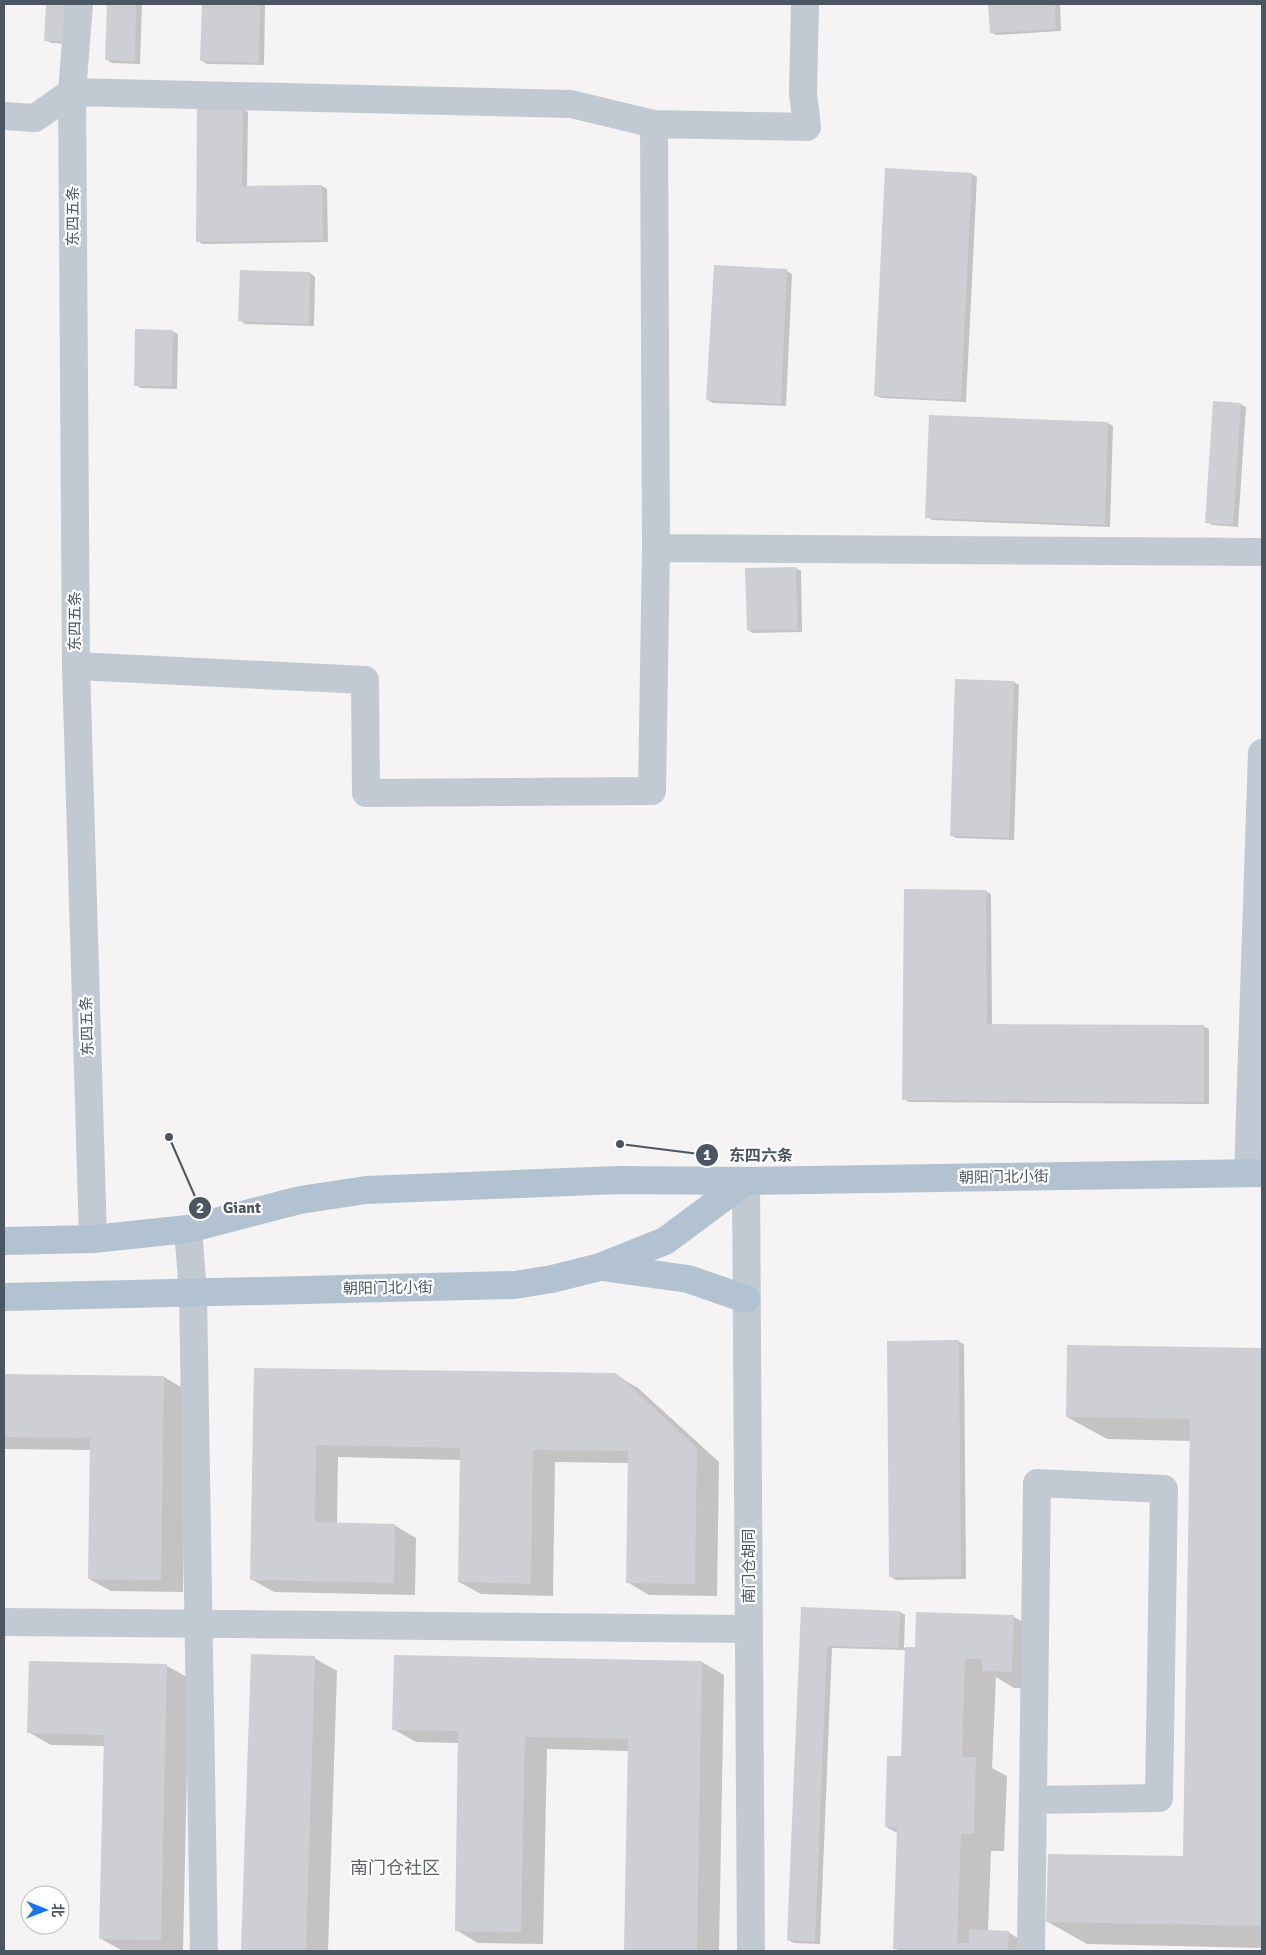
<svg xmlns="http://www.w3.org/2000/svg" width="1266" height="1955" font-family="Signika,'Noto Sans SC',sans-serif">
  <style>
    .shadow { fill: #0003 }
    .building { fill: #cdcfd5 }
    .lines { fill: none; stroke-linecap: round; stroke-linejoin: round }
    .minor { stroke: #c1cad2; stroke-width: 28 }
    .major { stroke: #b3c2d1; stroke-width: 28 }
    .labels { text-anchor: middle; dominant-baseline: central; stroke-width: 4.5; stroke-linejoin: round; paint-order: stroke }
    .street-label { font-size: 15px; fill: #4a5661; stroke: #fff }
    .quarter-label { font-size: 18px; fill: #5f6368; stroke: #fff }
    .leader { fill: none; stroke: #4a5661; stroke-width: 2 }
    .callout-dot { fill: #4a5661; stroke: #fff; stroke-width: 2 }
    .mark-label { font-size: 15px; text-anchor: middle; font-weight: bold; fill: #fff }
    .callout-label { font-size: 16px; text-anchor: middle; font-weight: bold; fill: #4a5661; stroke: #fff; stroke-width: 4.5; stroke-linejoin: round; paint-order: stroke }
  </style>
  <rect width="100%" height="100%" fill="#f5f3f3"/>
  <path class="shadow" d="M48 4H74L71 44 51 43 46 40Z
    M108 4H142L140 64 112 63 107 60Z
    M203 4H265L264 65 207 64 202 61Z
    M989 4H1060L1061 31 996 35 991 32Z
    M243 109 248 112 247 187 322 186 327 189 328 242 203 244 197 241Z
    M972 174 977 177 966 402 881 398 875 395Z
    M715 267 787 271 792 274 786 406 713 403 708 400Z
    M310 273 315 277 314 326 245 324 240 320Z
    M172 331 178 334 177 389 141 388 136 385Z
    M1240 404 1246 407 1238 527 1212 525 1207 522Z
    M1108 423 1113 426 1110 527 932 520 927 517Z
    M796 568 801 571 802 632 753 633 748 630 746 569Z
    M1014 682 1019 685 1014 840 956 838 951 835Z
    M905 891H986L991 894 992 1025 1203 1026 1209 1029V1104L909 1102 904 1099Z
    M958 1341 964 1344 966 1579 896 1580 891 1577Z
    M1068 1346 1262 1349V1948L1087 1944 1048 1922 1184 1857 1191 1441 1107 1439 1067 1417Z
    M255 1369 616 1375 638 1388 719 1462 717 1596 649 1595 627 1582 629 1463 555 1462 553 1596 481 1594 459 1582 461 1460 338 1457 337 1524 394 1525 416 1538 415 1595 274 1592 251 1579Z
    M4 1375 164 1377 186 1390 183 1592 111 1591 89 1579 91 1450 4 1449Z
    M802 1608 900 1612 905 1615 904 1648H916L1014 1617 1045 1634 1043 1689 1014 1688 996 1677 992 1768 1007 1776 1004 1851H991L988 1931 1008 1932 1039 1951H900L894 1948 899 1834 886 1827 902 1757 906 1650 832 1648 820 1944 794 1943 788 1940Z
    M252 1656 314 1658 337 1671 328 1951H242Z
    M395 1657 702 1662 724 1675 719 1951H625L629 1751 547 1749 543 1944 478 1943 456 1930 459 1743 416 1742 393 1729Z
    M167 1666 189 1678 183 1951H123L101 1939 105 1746 51 1745 28 1732Z"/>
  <path class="building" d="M46 4H68L66 42 44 41Z
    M107 4H136L135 61 105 60Z
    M202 4H260L259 63 200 61Z
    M988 4H1055L1056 29 990 33Z
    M197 107H243L242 186 322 185 323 240 196 242Z
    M885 168 972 173 961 400 874 396Z
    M714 265 787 269 781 404 706 400Z
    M240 270 310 272 309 324 238 321Z
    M135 329 173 330 172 386H134Z
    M1213 401 1241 403 1233 525 1205 523Z
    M929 415 1108 422 1105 525 925 518Z
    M796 567 798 630H747L745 568Z
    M955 679 1014 681 1009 838 950 836Z
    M904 889 986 890 987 1024 1204 1025V1102L902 1100Z
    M959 1340 961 1576 889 1577 887 1341Z
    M1067 1345 1262 1348V1926L1046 1922 1048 1854 1183 1856 1190 1419 1066 1417Z
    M254 1368 616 1373 697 1448 695 1584 626 1583 628 1451 533 1450 531 1584 458 1582 460 1448 316 1445 315 1522 395 1524 394 1583 250 1580Z
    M4 1374 164 1376 161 1580 88 1579 90 1438 4 1437Z
    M801 1607 900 1611 899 1648 827 1646 815 1942 787 1940Z
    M916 1612 1014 1615 1012 1672 982 1671V1659H965L962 1757H976L974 1834H961L957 1943H969V1929L1009 1931 1008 1951H907V1949H893L897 1828 885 1827 887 1756H901L905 1647H915Z
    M251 1654 315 1656 306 1951H241Z
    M394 1655 702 1661 697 1951H624L628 1739 525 1737 521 1932 455 1931 458 1731 392 1730Z
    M29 1661 167 1664 161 1940 99 1939 104 1735 27 1733Z"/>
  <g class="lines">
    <path class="minor" d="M79 4 72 92 76 666 93 1239
      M4 116 35 118 72 92 571 104 654 124 807 127 803 93 805 4
      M656 548 1262 552
      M76 666 365 680 366 793 652 791 656 548 654 124
      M1248 1173 1262 753
      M746 1181 751 1951
      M188 1229 193 1293 204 1951
      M4 1622 749 1629
      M1031 1951 1037 1483 1164 1489 1159 1798 1033 1800"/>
    <path class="major" d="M4 1241 93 1239 188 1229 300 1200 366 1190 618 1180 746 1181 1262 1173
      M602 1267 688 1279 746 1299
      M4 1297 515 1285 552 1279 600 1267 665 1241 746 1181"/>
  </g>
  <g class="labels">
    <g class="street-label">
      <text transform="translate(73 216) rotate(-90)">东四五条</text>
      <text transform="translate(75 621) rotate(-90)">东四五条</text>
      <text transform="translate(87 1026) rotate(-92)">东四五条</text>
      <text transform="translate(1004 1177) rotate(-1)">朝阳门北小街</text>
      <text transform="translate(388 1288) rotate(-1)">朝阳门北小街</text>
      <text transform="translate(749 1566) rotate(-90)">南门仓胡同</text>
    </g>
    <g class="quarter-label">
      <text x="395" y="1868">南门仓社区</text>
    </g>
  </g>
  <path class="leader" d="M620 1144L707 1155M169 1137L200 1208"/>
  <g class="callout-dot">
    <circle cx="620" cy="1144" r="5"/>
    <circle cx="169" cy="1137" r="5"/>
    <circle cx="707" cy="1155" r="12"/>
    <circle cx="200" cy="1208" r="12"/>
  </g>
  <g class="mark-label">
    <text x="707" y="1160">1</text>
    <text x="200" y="1213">2</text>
  </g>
  <g class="callout-label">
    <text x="761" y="1161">东四六条</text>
    <text x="242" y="1213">Giant</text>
  </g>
  <rect width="1266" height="1955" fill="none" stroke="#4a5661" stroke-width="10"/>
  <g transform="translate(45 1910) rotate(91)"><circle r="24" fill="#ffffff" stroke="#b7bbc0"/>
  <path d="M0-4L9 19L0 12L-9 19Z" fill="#1a73e8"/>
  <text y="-8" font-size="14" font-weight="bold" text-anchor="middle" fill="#4a5661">北</text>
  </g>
</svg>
